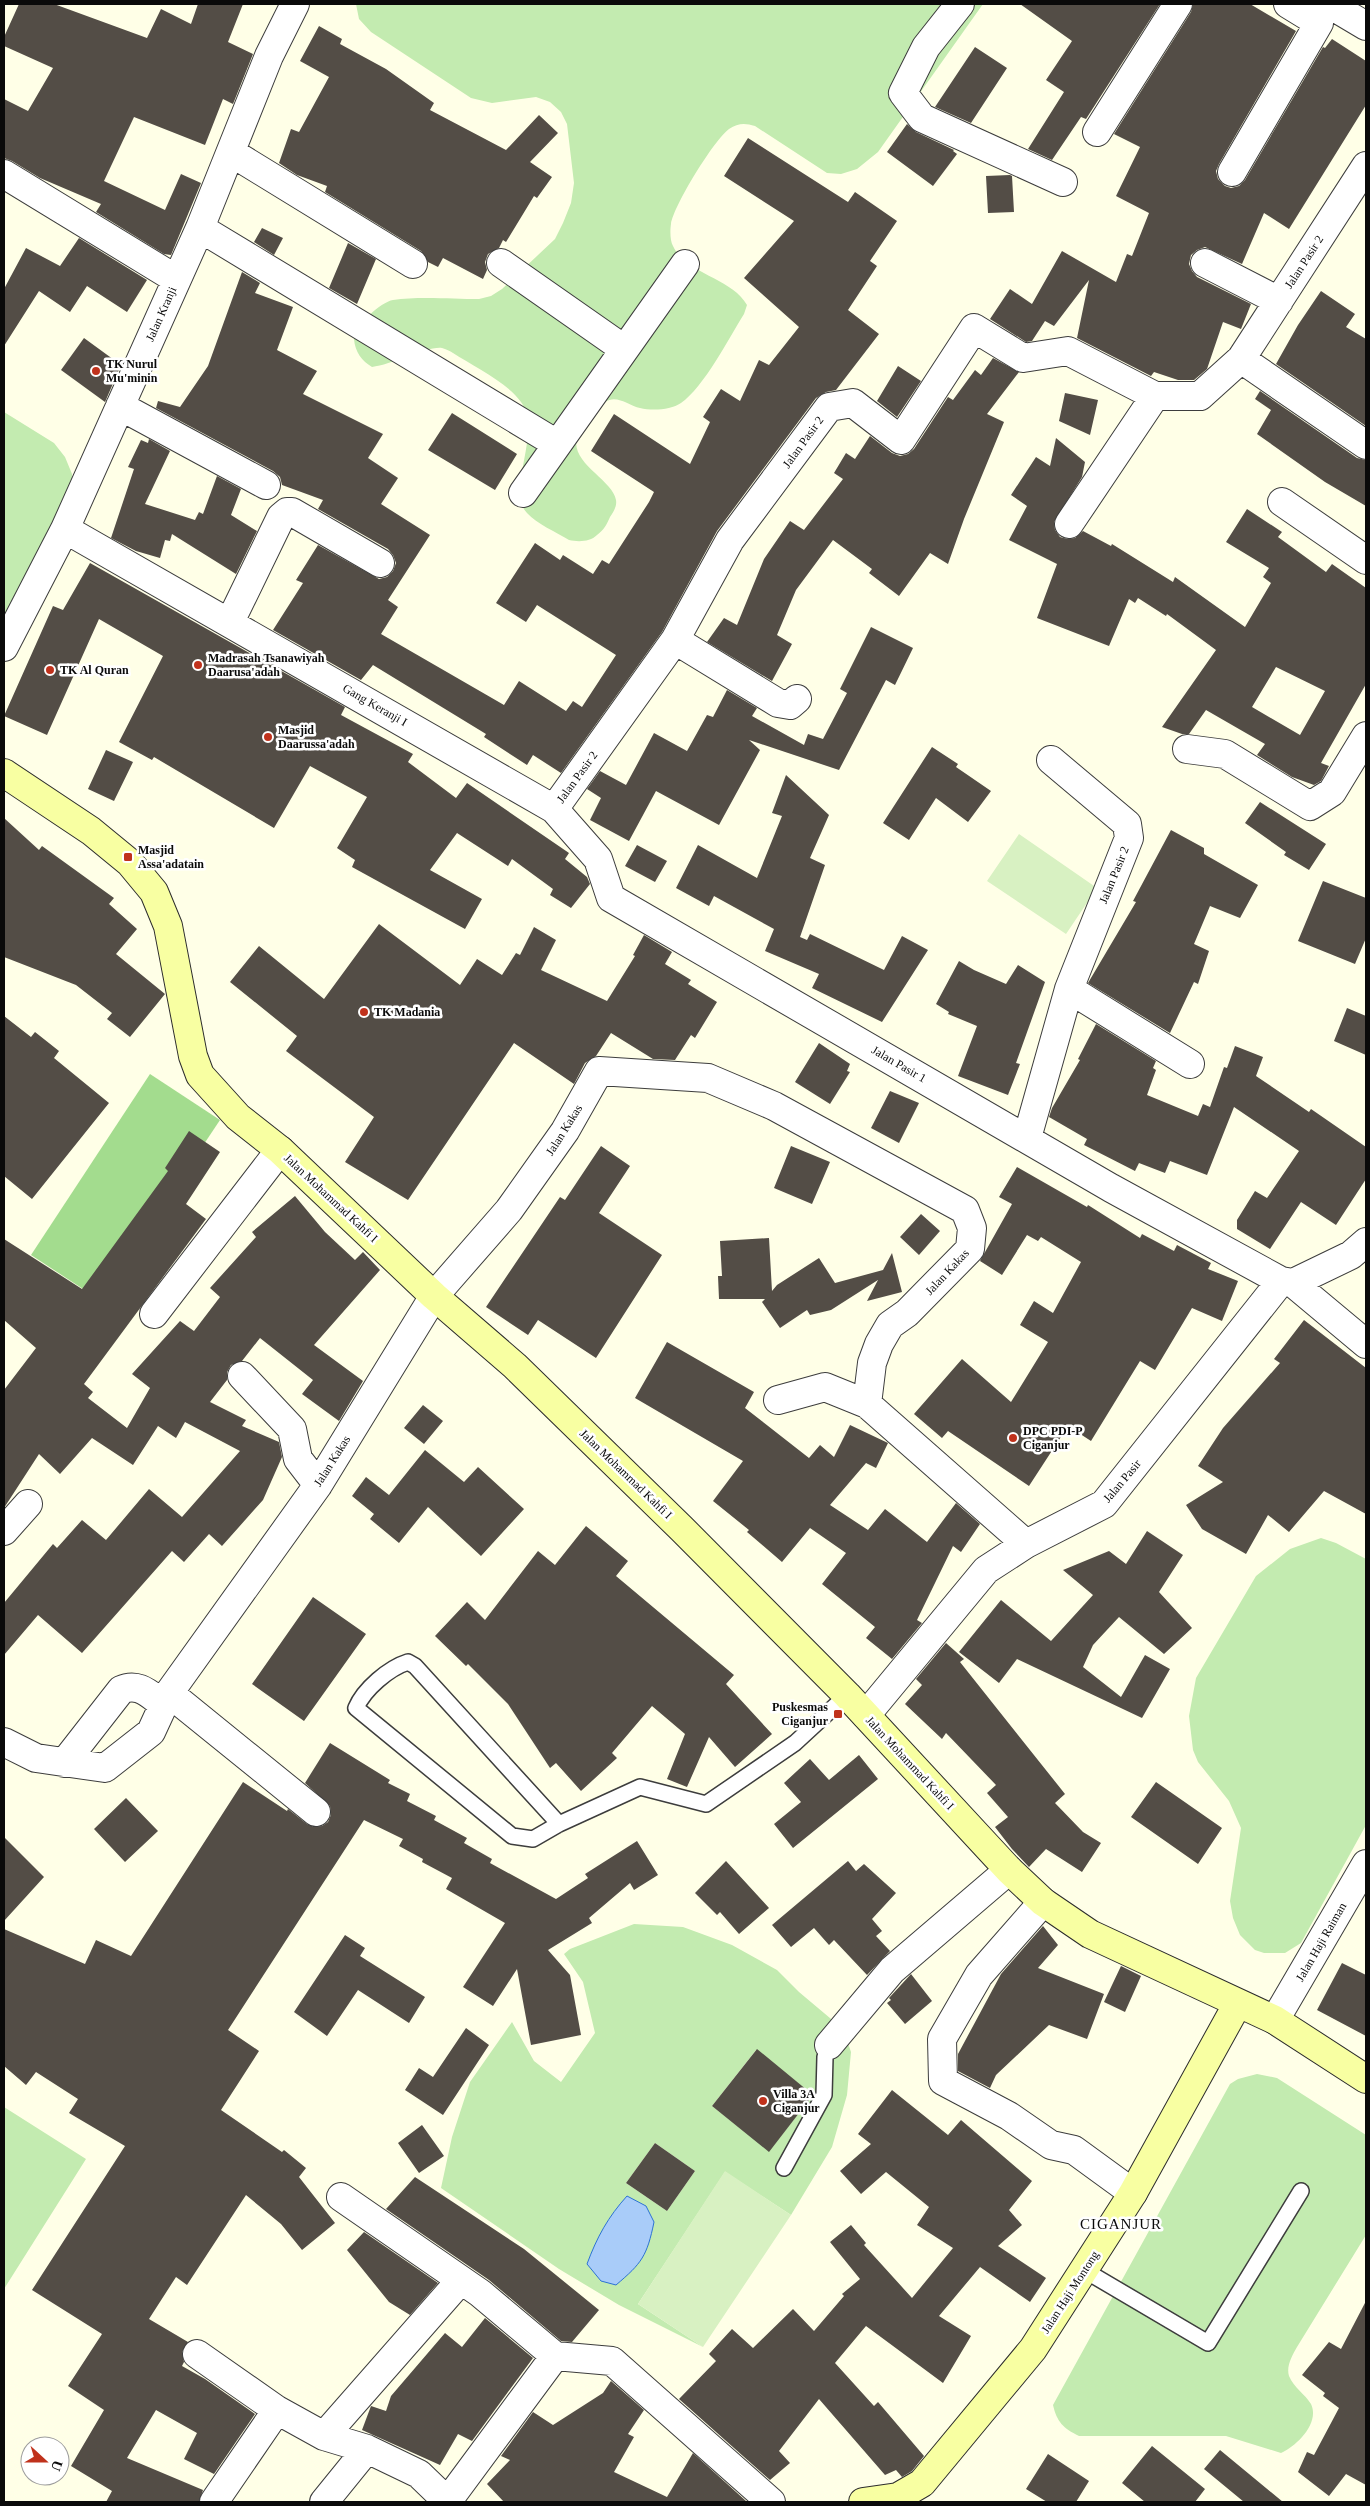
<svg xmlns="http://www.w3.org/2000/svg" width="1370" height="2506" font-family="Georgia,serif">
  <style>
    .green { fill: #c3ebb0; fill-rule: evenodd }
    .forest { fill: #a3dc8e }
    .pitch { fill: #d8f1c2 }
    .water { fill: #a9ccf9; stroke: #2c72d4 }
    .building { fill: #534d46; fill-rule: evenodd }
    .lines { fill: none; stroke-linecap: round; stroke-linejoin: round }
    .lane-casing { stroke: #3d3d3d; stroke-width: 18 }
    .street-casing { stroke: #3d3d3d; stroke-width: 30 }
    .secondary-casing { stroke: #2c2c2c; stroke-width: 30 }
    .lane { stroke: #fff; stroke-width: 15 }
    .street { stroke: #fff; stroke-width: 28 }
    .secondary { stroke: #f8ffa2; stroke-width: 28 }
    .poi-dot { fill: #c0321c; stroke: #fff; stroke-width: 2 }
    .labels { text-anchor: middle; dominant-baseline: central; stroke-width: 5; stroke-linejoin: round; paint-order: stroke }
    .street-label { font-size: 12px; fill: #0a0a0a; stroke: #fff }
    .poi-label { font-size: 12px; font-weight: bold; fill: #0a0a0a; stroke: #fff; text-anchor: start }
    .quarter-label { font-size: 15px; letter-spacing: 1px; fill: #0a0a0a; stroke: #fff }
  </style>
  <rect width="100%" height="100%" fill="#ffffe7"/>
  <path class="green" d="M356 4H983L878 152 857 169 841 174 827 173 755 126C745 123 738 123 729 129 714 140 674 205 671 224 670 230 670 241 673 246 686 274 732 278 747 305L744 314C729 338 704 387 681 403 671 410 652 411 640 408 629 406 617 394 605 402 600 405 596 412 593 416 587 423 580 429 577 438 570 463 613 480 616 500 617 506 614 511 610 517 607 524 604 530 597 535 590 542 578 542 569 540 556 532 537 524 527 513 505 491 543 432 521 402 508 383 473 366 453 353 450 351 446 349 442 348 427 346 392 365 372 367 362 361 355 352 354 339 354 326 381 302 393 300 418 296 453 299 479 299L491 296 502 289 555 239 563 223 571 203 574 183 567 124 561 112 550 102 536 97 492 103 471 98 371 32 359 19Z
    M4 412 54 443 65 457 72 474V498L4 621Z
    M1321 1538 1336 1543 1366 1559V1825L1301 1943 1285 1953H1264L1255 1950 1240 1935 1233 1918 1230 1901 1241 1828 1229 1801 1198 1762 1193 1750 1189 1716 1196 1678 1256 1576 1290 1549Z
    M634 1924 683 1927 732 1945 777 1970 799 1992 843 2029 851 2052 847 2095 832 2147 791 2215 725 2172 638 2304 703 2347 619 2305 559 2269 441 2188 452 2137 470 2082 512 2022 534 2061 561 2082 595 2033 583 1982 564 1954 570 1949ZM756 2050 813 2095 769 2151 712 2106ZM655 2143 695 2171 667 2211 626 2183Z
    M1257 2074 1277 2078 1366 2135V2235L1297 2347C1292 2356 1286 2366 1289 2376 1294 2388 1305 2394 1311 2404 1320 2423 1297 2446 1281 2453L1226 2436H1079C1063 2428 1057 2422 1053 2405L1230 2084 1238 2079Z
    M4 2107 86 2159 4 2289Z"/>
  <path class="forest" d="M150 1074 220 1120 100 1300 31 1255Z"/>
  <path class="pitch" d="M1019 834 1097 888 1066 934 987 881Z
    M725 2171 791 2215 703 2347 638 2304Z"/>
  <path class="water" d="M627 2196 646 2206 654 2222C647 2256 642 2263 616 2285L601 2281 587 2264C597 2237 608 2217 627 2196Z"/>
  <path class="building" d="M19 4H54L147 38 161 9 191 24 198 4H243L228 42 253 54 233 104 223 99 205 145 134 117 104 181 165 210 181 174 201 183 171 255 164 254 96 212 101 204 40 178 12 161 4 158V99L28 111 53 68 4 46V37Z
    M1020 4H1160L1086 119 1081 117 1052 160 1028 149 1064 92 1046 80 1072 41Z
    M1193 4H1250L1296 31 1219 164 1216 171 1218 179 1225 186 1231 188 1239 186 1245 180 1323 47 1325 48 1332 39 1366 61V105L1289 229 1264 213 1242 264 1205 247 1197 250 1191 255 1189 264 1192 271 1197 277 1251 304 1241 329 1223 322 1207 369 1194 380H1178L1154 372 1151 376 1077 338 1089 280 1054 326 1045 321 1032 341 1026 342 990 319 1010 289 1032 304 1062 251 1116 282 1127 254 1132 256 1149 213 1116 196 1140 147 1114 134 1191 12Z
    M319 26 342 39 340 44 386 69 434 103 430 110 506 150 539 115 558 133 530 162 552 177 537 198 534 196 506 242 503 240 499 248 488 254 485 262 487 270 483 279 443 258 438 267 428 262 421 251 325 192 327 186 297 175 279 163 291 129 299 132 329 77 300 61Z
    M975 47 1007 68 971 123 935 107Z
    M907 124 916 132 954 150 953 151 957 154 933 186 887 152Z
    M748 138 848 202 855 192 897 221 870 261 877 266 848 310 879 334 836 390 826 392 816 398 717 531 662 632 561 773 533 755 527 765 484 737 486 734 373 665 361 680 273 630 303 583 296 580 318 545 379 579 387 577 393 571 396 563 393 555 388 549 318 509 323 500 282 485 280 477 273 471 156 408 158 401 180 407 208 366 242 272 260 283 255 293 293 307 277 350 317 371 303 394 383 434 368 458 398 478 381 504 430 535 388 600 398 607 381 634 504 705 519 681 566 711 573 701 582 707 616 655 537 605 526 622 496 603 535 543 560 560 563 555 593 574 602 560 609 564 649 502 654 492 591 451 614 414 690 464 710 422 703 417 721 389 740 401 759 360 769 365 799 327 744 278 794 221 724 176Z
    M1010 175 1012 176 1014 212 988 213 986 176Z
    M262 228 283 238 274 255 254 242Z
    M79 238 147 280 127 312 87 286 70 312 39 291 4 346V289L26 248 60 266Z
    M348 243 376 259 357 304 329 288Z
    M1321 291 1355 314 1346 327 1366 339V426L1276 364 1298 325Z
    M84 338 121 365 105 402 61 370Z
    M993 358 1019 372 987 414 1004 422 964 519 948 564 930 553 899 596 869 573 872 569 833 540 796 590 777 635 792 644 772 681 707 642 724 618 737 625 764 559 790 521 804 530 843 479 834 473 846 453 855 459 870 436 892 453 900 456 908 454 914 449 948 397 953 400 975 370 981 375Z
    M898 366 921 381 897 417 877 401Z
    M1260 391 1357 458 1366 460V506L1325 482 1257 434 1271 410 1255 399Z
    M1065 393 1098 400 1090 435 1059 421Z
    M452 413 517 454 495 490 428 450Z
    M1056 438 1085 462 1082 477 1054 522 1055 530 1060 537 1067 539 1075 538 1083 531 1111 546 1112 544 1173 582 1175 577 1245 627 1271 583 1263 577 1269 568 1226 542 1247 509 1282 532 1278 537 1326 572 1332 564 1366 588V684L1321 763 1329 766 1321 781 1314 785 1292 777 1257 755 1265 744 1206 710 1189 734H1182L1162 727 1216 650 1167 614 1166 616 1138 598 1135 603 1129 599 1109 646 1037 618 1057 564 1009 540 1027 506 1011 495 1036 457 1050 466ZM1276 667 1325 691 1300 735 1252 707Z
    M149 439 170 451 145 504 195 520 199 512 203 514 217 476 241 489 231 515 257 531 236 574 172 534 170 541 165 540 160 558 136 551 111 538 134 469 128 467 141 440 148 443Z
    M90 563 345 707 341 715 413 754 408 762 456 798 467 783 569 853 565 859 587 877 590 884 571 908 550 895 553 889 512 859 508 866 457 833 430 870 482 899 465 929 352 867 355 860 337 848 367 797 310 766 274 828 154 757 152 760 119 742 163 656 99 619 47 735 4 716 53 606 63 610Z
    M871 627 913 648 895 685 886 680 839 770 749 740 760 750 719 825 656 791 629 841 590 820 601 798 587 789 600 771 626 785 654 733 687 751 707 715 713 717 727 690 757 708 752 716 804 745 808 734 823 739 847 693 840 689Z
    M932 747 958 764 956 767 991 791 968 822 936 798 909 840 883 823Z
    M106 750 133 762 114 801 88 789Z
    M786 775 829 815 810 858 825 865 800 937 807 940 810 934 884 970 902 936 928 950 882 1022 812 988 819 974 765 951 774 929 714 896 709 906 676 888 698 845 757 878 782 816 772 813Z
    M1260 802 1326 844 1309 870 1284 855 1286 852 1245 823Z
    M4 818 39 850 42 846 114 898 109 904 137 929 116 954 165 994 130 1037 107 1019 112 1013 76 985 4 957Z
    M1171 830 1204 848V854L1258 885 1240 918 1210 906 1194 944 1209 951 1198 984 1194 982 1170 1033 1088 983 1136 902 1133 901Z
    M637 845 667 861 655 882 625 866Z
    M1323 881 1366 898V938L1355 964 1298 941Z
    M379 924 460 985 477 959 502 975 516 953 520 955 534 927 556 940 541 970 607 1001 635 956 633 955 644 935 672 952 665 964 691 980 688 984 717 1002 695 1038 691 1035 675 1060 653 1059 611 1033 596 1056 585 1063 574 1084 514 1043 408 1200 345 1162 374 1117 286 1051 297 1036 230 982 259 946 324 999Z
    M959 961 974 970 1006 984 1018 965 1045 982 1016 1063 1020 1064 1008 1095 958 1076 977 1026 948 1014 949 1012 936 1004Z
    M1347 1008 1366 1016V1055L1334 1041Z
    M4 1016 31 1037 35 1032 59 1051 54 1058 109 1103 32 1199 4 1176Z
    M1096 1024 1156 1061 1153 1068 1156 1070 1147 1095 1198 1116 1203 1104 1210 1107 1224 1067 1227 1068 1235 1046 1263 1057 1256 1076 1309 1112 1311 1109 1366 1147V1179L1336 1225 1301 1202 1270 1249 1237 1229V1220L1255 1191 1267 1198 1299 1151 1234 1107 1207 1175 1170 1161 1165 1173 1139 1163 1135 1171 1084 1145 1087 1139 1049 1117 1052 1108 1080 1060 1078 1059Z
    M819 1043 850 1064 847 1071 850 1072 830 1104 795 1082Z
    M890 1091 919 1103 899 1143 871 1128Z
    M189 1131 220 1152 186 1204 206 1219 84 1384 93 1392 88 1398 127 1428 150 1388 132 1374 180 1321 194 1331 220 1297 210 1288 256 1237 252 1232 295 1196 325 1232 355 1260 363 1252 380 1270 314 1345 363 1381 339 1421 302 1394 313 1380 260 1338 242 1361 231 1365 227 1372V1380L210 1402 246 1420 242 1426 279 1442 282 1457 263 1500 222 1546 209 1534 184 1562 172 1551 82 1653 38 1615 4 1655V1603L53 1544 57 1548 82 1520 106 1540 149 1489 182 1517 240 1451 185 1422 176 1438 158 1426 133 1465 92 1438 60 1474 39 1454 4 1508V1390L36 1348 4 1320V1239L82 1289 168 1171 165 1168Z
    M601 1146 630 1166 599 1213 662 1255 596 1358 538 1320 528 1335 486 1307 560 1197 565 1200Z
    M791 1146 830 1162 812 1204 774 1188Z
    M1017 1167 1087 1207 1088 1205 1140 1238 1142 1234 1174 1251 1177 1245 1211 1263 1208 1269 1238 1281 1222 1321 1192 1308 1155 1370 1140 1361 1091 1441 1068 1426 1029 1486 948 1431 942 1438 914 1414 962 1359 1011 1402 1048 1342 1020 1325 1034 1301 1053 1313 1081 1262 1041 1237 1038 1241 1027 1235 1002 1275 980 1261 1012 1204 999 1197Z
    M921 1214 940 1231 919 1255 900 1237Z
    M769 1238 772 1291 777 1285 819 1258 835 1283 883 1270 892 1253 902 1292 867 1301 878 1280 831 1310 810 1315 807 1310 780 1328 762 1302 765 1299H719L718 1276H722L720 1241Z
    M1304 1320 1366 1368V1514L1324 1491 1289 1532 1268 1515 1246 1554 1202 1529 1186 1505 1223 1482 1198 1466 1223 1428 1280 1363 1274 1359Z
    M667 1342 754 1392 745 1408 809 1458 820 1445 834 1457 850 1425 888 1443 876 1468 866 1463 830 1505 868 1530 885 1509 927 1542 956 1503 980 1524 961 1552 953 1546 917 1620 922 1623 892 1659 866 1638 875 1627 822 1584 846 1553 810 1528 782 1562 747 1532 749 1530 713 1501 743 1461 635 1398Z
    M423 1405 443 1421 424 1444 404 1428Z
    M425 1450 464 1482 478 1467 524 1509 481 1556 428 1507 399 1543 370 1519 374 1514 352 1496 366 1477 389 1495Z
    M586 1526 628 1561 616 1576 734 1675 726 1684 772 1734 735 1767 709 1737 687 1787 667 1779 685 1734 652 1706 612 1753 617 1758 581 1791 556 1763 550 1768 508 1704 468 1664 466 1666 435 1636 467 1602 485 1620 538 1551 555 1565Z
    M1147 1531 1183 1555 1159 1592 1192 1628 1164 1654 1119 1617 1093 1645 1083 1667 1121 1697 1145 1655 1170 1669 1142 1718 1017 1659 999 1683 959 1652 1001 1600 1051 1641 1093 1595 1063 1570 1109 1551 1126 1564Z
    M313 1597 366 1634 304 1721 252 1684Z
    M946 1643 964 1659 960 1662 1065 1794 1055 1803 1083 1832 1101 1843 1082 1872 1046 1849 1029 1867 1012 1849 995 1827 1008 1817 987 1793 996 1785 946 1733 942 1739 905 1704 922 1685 916 1679Z
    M330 1743 390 1780 388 1783 410 1794 407 1801 436 1816 434 1820 467 1838 464 1843 492 1859 490 1863 556 1899 588 1878 585 1874 637 1841 658 1875 634 1890 630 1883 589 1918 592 1923 548 1950 570 1975 581 2035 531 2045 517 1969 493 2006 463 1987 505 1923 446 1889 452 1878 422 1862 423 1859 399 1846 403 1839 364 1820 228 2030 259 2051 221 2110 282 2152 284 2150 306 2168 299 2177 335 2223 302 2250 281 2224 246 2195 187 2285 176 2277 149 2319 188 2342 182 2352 184 2362 182 2366 205 2379 255 2414 214 2474 184 2459 197 2433 156 2410 127 2458 203 2490 199 2502H106L112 2491 71 2466 104 2410 68 2386 102 2334 32 2290 125 2146 69 2113 78 2099 36 2072 26 2085 4 2066V1929L85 1964 96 1940 131 1956 243 1782 287 1811 288 1809 307 1824 314 1827 322 1826 328 1822 331 1815 330 1806 305 1783Z
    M859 1755 878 1779 793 1848 774 1824 801 1802 784 1783 810 1759 829 1780Z
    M1156 1782 1222 1828 1198 1864 1131 1817Z
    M126 1798 158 1831 125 1862 94 1829Z
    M4 1837 44 1877 4 1921Z
    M726 1861 769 1908 739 1934 720 1912 717 1915 695 1893Z
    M848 1861 856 1871 864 1864 896 1893 872 1919 882 1931 876 1936 890 1951 867 1975 834 1940 829 1945 814 1928 791 1947 772 1925Z
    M1043 1926 1058 1945 1038 1968 1104 1994 1087 2039 1049 2025 996 2075 990 2088 958 2071V2054L1001 1974Z
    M345 1935 365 1948 360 1956 425 1997 409 2023 358 1990 327 2036 294 2012Z
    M1342 1963 1366 1975V2036L1317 2010Z
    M1121 1966 1141 1976 1125 2012 1104 2002Z
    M911 1974 932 2001 905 2024 887 2003 891 2000 889 1998Z
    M466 2028 489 2045 443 2115 405 2090 419 2068 433 2077Z
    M757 2049 813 2095 769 2152 712 2106Z
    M892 2090 948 2135 961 2120 1032 2181 1009 2210 1022 2225 998 2246 1046 2278 1030 2302 980 2267 939 2316 971 2336 943 2383 866 2326 835 2363 874 2406 878 2402 924 2456 912 2471 902 2477 896 2470 885 2475 819 2399 779 2451 790 2463 770 2480 679 2399 716 2361 709 2354 732 2329 753 2348 793 2309 814 2331 844 2296 842 2294 860 2279 830 2242 851 2225 866 2243 864 2245 912 2298 953 2248 917 2225 929 2207 886 2172 861 2194 840 2171 871 2144 858 2134Z
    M422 2125 444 2156 419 2173 398 2143Z
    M655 2143 695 2171 667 2211 626 2183Z
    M415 2177 524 2249 599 2310 572 2342 561 2341 489 2280 386 2209Z
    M364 2232 438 2283 410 2315 389 2302 347 2250Z
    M1366 2301V2485L1346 2474 1329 2496 1298 2472 1307 2452 1314 2455 1339 2408 1323 2396 1325 2393 1302 2375 1329 2342 1341 2349Z
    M485 2318 533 2358 472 2441 458 2434 440 2465 362 2430 371 2406 386 2411 391 2396 445 2333 462 2347Z
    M611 2381 644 2410 628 2434 634 2437 614 2472 667 2497 693 2453 746 2501 504 2502 487 2484 510 2460 501 2456 533 2412 553 2425 603 2393Z
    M1152 2446 1205 2489 1195 2502H1145L1122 2483Z
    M1220 2450 1283 2502H1244L1204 2469Z
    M1048 2454 1089 2481 1076 2502H1047L1026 2489Z"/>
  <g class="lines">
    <defs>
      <path id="lane" d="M559 1824 415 1666 408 1662C389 1668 364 1689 356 1708L512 1836 533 1839 559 1824 640 1787 706 1804 795 1743 847 1695
        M784 2168 824 2095 825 2057 829 2045
        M1084 2270 1208 2343 1301 2191"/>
      <path id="street" d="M960 4 926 47 903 93 922 118 1063 182
        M1329 4 1366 26
        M1097 132 1178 4
        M232 153 413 264
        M1232 172 1319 23 1288 4
        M4 174 176 279
        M200 228 557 444
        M501 263 624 349
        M1205 263 1279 301
        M1241 359 1366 445
        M120 406 266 485
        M523 493 685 264
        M1282 502 1366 560
        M1069 524 1155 396
        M65 529 554 809 598 859 611 898 1111 1188 1281 1281 1293 1283 1351 1255 1366 1242
        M230 622 281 517 287 512H292L380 563
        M675 640 778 703 790 705 797 699
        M4 647 65 529 200 228 269 56 295 4
        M1187 749 1225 754 1310 806 1332 792 1366 736
        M554 809 675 640 730 540 829 407 853 403 901 440 974 328 1023 358 1068 351 1155 396H1200L1241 359 1366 166
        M1069 989 1190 1064
        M1027 1138 1069 989 1129 838 1127 824 1051 760
        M1293 1283 1366 1344
        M154 1314 280 1150
        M242 1376 292 1429 298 1459 318 1485
        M778 1400 825 1387 867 1404 1026 1544
        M4 1531 28 1504
        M169 1693 316 1812
        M866 1715 986 1570 1026 1544 1104 1504 1281 1281
        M4 1742 36 1758 105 1768 151 1732 169 1693 318 1485 434 1296 509 1210 565 1131 599 1071 708 1078 774 1106 965 1210 972 1228 970 1249 907 1313 890 1325 879 1344 872 1363 867 1404
        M64 1763 121 1690C138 1682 149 1694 163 1704
        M1043 1902 979 1975 942 2039 943 2081 1009 2116 1051 2145 1074 2150 1133 2193
        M1275 2020 1366 1864
        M829 2045 892 1970 1009 1870
        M341 2197 480 2293 555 2356 612 2361 771 2502
        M197 2354 277 2410 324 2436 367 2449 419 2474 448 2502
        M324 2436 460 2281
        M214 2502 277 2410
        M324 2502 367 2449
        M447 2502 555 2356"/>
      <path id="secondary" d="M4 773 91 831 130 863 154 892 168 926 193 1056 200 1075 238 1117 280 1150 434 1296 515 1366 682 1529 847 1695 1009 1870 1043 1902 1090 1934 1275 2020 1366 2079
        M863 2502 898 2497 922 2483 1033 2349 1133 2193 1238 2003"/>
    </defs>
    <use href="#lane" class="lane-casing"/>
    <use href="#street" class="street-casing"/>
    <use href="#secondary" class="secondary-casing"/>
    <use href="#lane" class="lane"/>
    <use href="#street" class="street"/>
    <use href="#secondary" class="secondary"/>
  </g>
  <g class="poi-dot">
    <circle cx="96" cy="371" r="5"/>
    <circle cx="198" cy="665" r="5"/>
    <circle cx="50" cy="670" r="5"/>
    <circle cx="268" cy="737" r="5"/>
    <rect x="123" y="852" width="10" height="10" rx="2.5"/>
    <circle cx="364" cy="1012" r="5"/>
    <circle cx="1013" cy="1438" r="5"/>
    <rect x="833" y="1709" width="10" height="10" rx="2.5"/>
    <circle cx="763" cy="2101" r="5"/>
  </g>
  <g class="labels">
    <g class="street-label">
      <text transform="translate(1304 262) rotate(-57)">Jalan Pasir 2</text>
      <text transform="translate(161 314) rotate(-66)">Jalan Kranji</text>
      <text transform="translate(803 442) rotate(-54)">Jalan Pasir 2</text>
      <text transform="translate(375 705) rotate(30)">Gang Keranji I</text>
      <text transform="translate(577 777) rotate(-54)">Jalan Pasir 2</text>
      <text transform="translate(1114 875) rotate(-68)">Jalan Pasir 2</text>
      <text transform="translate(899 1064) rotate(30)">Jalan Pasir 1</text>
      <text transform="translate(564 1130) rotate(-58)">Jalan Kakas</text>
      <text transform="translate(331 1198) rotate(43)">Jalan Mohammad Kahfi I</text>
      <text transform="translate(947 1272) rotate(-47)">Jalan Kakas</text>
      <text transform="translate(332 1461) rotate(-58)">Jalan Kakas</text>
      <text transform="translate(626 1474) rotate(44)">Jalan Mohammad Kahfi I</text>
      <text transform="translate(1122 1481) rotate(-50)">Jalan Pasir</text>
      <text transform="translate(910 1763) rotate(47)">Jalan Mohammad Kahfi I</text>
      <text transform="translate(1321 1942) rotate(-60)">Jalan Haji Raiman</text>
      <text transform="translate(1070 2292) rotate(-57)">Jalan Haji Montong</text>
    </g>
    <g class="poi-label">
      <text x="106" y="364">TK Nurul<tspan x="106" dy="14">Mu'minin</tspan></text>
      <text x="208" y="658">Madrasah Tsanawiyah<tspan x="208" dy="14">Daarusa'adah</tspan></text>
      <text x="60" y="670">TK Al Quran</text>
      <text x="278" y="730">Masjid<tspan x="278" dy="14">Daarussa'adah</tspan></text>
      <text x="138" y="850">Masjid<tspan x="138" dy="14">Assa'adatain</tspan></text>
      <text x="374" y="1012">TK Madania</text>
      <text x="1023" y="1431">DPC PDI-P<tspan x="1023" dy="14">Ciganjur</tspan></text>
      <text x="828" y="1707" text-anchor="end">Puskesmas<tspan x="828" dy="14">Ciganjur</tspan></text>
      <text x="773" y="2094">Villa 3A<tspan x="773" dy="14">Ciganjur</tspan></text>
    </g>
    <g class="quarter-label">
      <text x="1121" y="2224">CIGANJUR</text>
    </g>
  </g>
  <rect width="1370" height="2506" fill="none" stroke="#0a0a0a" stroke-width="10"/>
  <g transform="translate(45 2461) rotate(111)"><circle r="24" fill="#ffffff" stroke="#9d9d9d"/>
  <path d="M0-4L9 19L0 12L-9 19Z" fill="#c0321c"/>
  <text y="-8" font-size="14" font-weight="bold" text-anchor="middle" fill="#0a0a0a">U</text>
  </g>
</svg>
